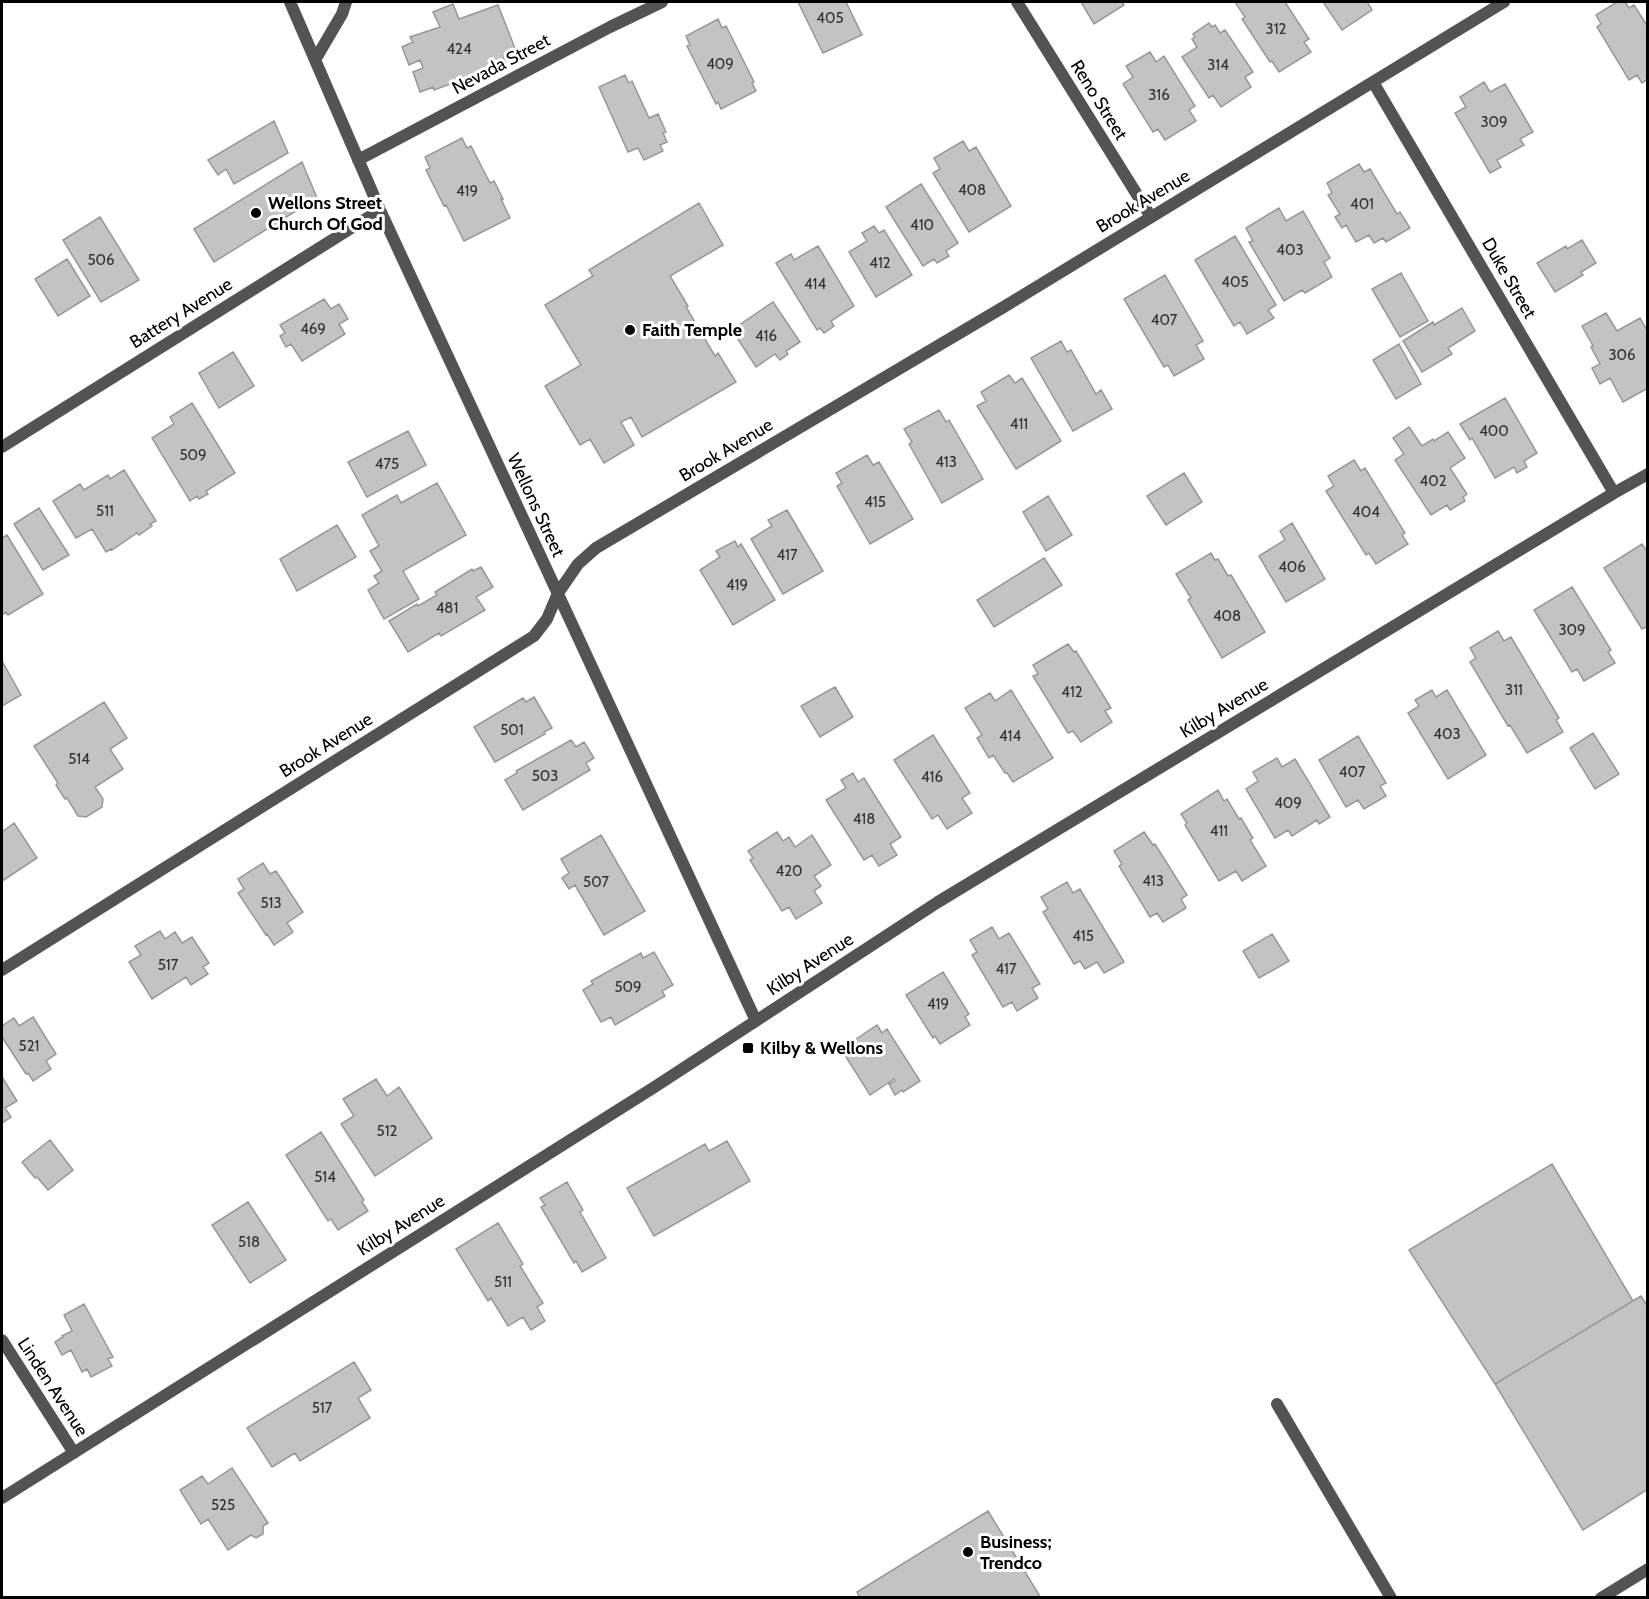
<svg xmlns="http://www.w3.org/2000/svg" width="1649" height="1599" font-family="Cabin,sans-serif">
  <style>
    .building { fill: #c3c3c3; stroke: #979797; stroke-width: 1.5 }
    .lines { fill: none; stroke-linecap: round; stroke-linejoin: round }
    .lane { stroke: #535353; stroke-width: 12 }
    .street { stroke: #535353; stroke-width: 12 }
    .poi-dot { fill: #000; stroke: #fff; stroke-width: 2 }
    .labels { text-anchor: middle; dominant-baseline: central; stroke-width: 6; stroke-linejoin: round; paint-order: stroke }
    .number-label { font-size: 15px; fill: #313131 }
    .street-label { font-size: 18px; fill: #000; stroke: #fff }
    .poi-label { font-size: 18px; font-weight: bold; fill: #000; stroke: #fff; text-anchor: start }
  </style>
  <rect width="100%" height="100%" fill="#fff"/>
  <path class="building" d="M798 2H846L862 35 823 53Z
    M1081 2H1122L1124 5 1094 24Z
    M1235 2H1285L1309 39 1304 42 1311 52 1279 72 1272 61 1270 62 1242 19 1245 17Z
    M1323 2H1370L1368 3 1372 10 1342 30Z
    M1617 2H1625L1629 8 1634 5 1648 27V79L1642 83 1637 75 1629 80 1597 27 1601 24 1596 15Z
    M453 4 459 19 498 5 516 51 503 56 506 63 434 90 433 87 420 92 413 72 423 68 420 60 409 65 402 47 413 42 410 37 440 27 433 12Z
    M718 19 722 28 726 26 754 82 752 83 756 91 721 109 718 102 716 104 687 46 690 45 686 36Z
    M1209 23 1212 27 1215 25 1220 33 1225 30 1253 72 1245 77 1251 87 1221 107 1213 95 1209 98 1182 57 1197 47 1192 39 1195 37 1193 34Z
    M1150 52 1156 62 1164 56 1195 106 1189 110 1196 121 1165 140 1158 129 1153 132 1123 84 1133 77 1126 66Z
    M625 75 629 83 632 81 649 118 658 114 666 132 663 133 667 142 660 145 663 151 644 160 638 148 628 152 599 87Z
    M1484 82 1490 92 1505 84 1533 132 1520 139 1524 145 1497 160 1501 167 1490 173 1455 113 1466 107 1460 97Z
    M274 121 288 153 234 184 226 169 218 175 208 160Z
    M462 138 467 148 471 146 490 183 494 181 503 199H501L510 218 464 241 446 205 444 206 426 170 430 168 425 157Z
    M963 141 969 151 976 147 1011 206 969 232 933 173 940 169 934 158Z
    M302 162 317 198 214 262 194 229Z
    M1359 164 1364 172 1370 169 1397 214 1400 212 1410 228 1386 242 1383 238 1374 243 1369 235 1356 242 1346 225 1342 228 1335 217 1340 214 1328 195 1332 193 1327 183Z
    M921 184 958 243 946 251 949 256 937 263 934 259 923 266 886 207Z
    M699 203 723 245 670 276 688 306 686 307 715 356 718 353 736 382 642 437 631 417 621 422 634 445 604 463 590 439 580 445 545 386 581 365 545 305 593 276 589 270Z
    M1279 208 1286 221 1303 211 1330 258 1324 262 1332 277 1305 293 1302 290 1284 301 1249 242 1253 241 1246 228Z
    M100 217 139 280 101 302 63 240Z
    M874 226 879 233 884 230 912 275 876 297 849 252 867 241 862 233Z
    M1235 236 1276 305 1268 310 1274 318 1247 334 1240 322 1234 326 1195 260Z
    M1582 240 1596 263 1581 272 1583 275 1555 292 1537 263 1566 246 1567 249Z
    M818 246 854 306 831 321 834 326 824 333 820 328 817 330 776 263 791 254 794 260Z
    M67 259 90 296 58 316 35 279Z
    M1401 273 1428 321 1400 337 1372 289Z
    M1165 275 1203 341 1196 345 1204 359 1174 376 1168 365 1164 367 1124 299Z
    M324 299 331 309 339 304 348 319 339 324 345 334 302 361 291 344 286 347 280 336 285 333 280 325Z
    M773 302 800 342 786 351 788 354 780 360 775 354 756 367 732 330Z
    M1462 308 1475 331 1448 348 1452 354 1422 372 1403 341 1433 322 1434 325Z
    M1606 313 1617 331 1640 318 1648 332V388L1623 402 1610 378 1600 384 1592 368 1600 364 1591 347 1593 346 1582 326Z
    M1061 341 1067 352 1071 350 1096 394 1101 390 1112 409 1073 431 1031 358Z
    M1399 344 1421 384 1396 399 1373 360Z
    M233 352 254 386 219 408 199 373Z
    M1009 375 1015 383 1022 378 1061 441 1016 469 977 406 986 401 981 392Z
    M1505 398 1537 453 1524 461 1527 467 1517 473 1514 467 1495 478 1472 438 1470 440 1460 424Z
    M192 403 235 473 206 491 208 494 199 499 197 496 190 501 152 438 174 424 170 417Z
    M939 410 946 422 949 420 983 479 942 503 909 444 912 442 904 429Z
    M1409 427 1422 446 1433 439 1434 441 1448 432 1465 458 1450 468 1467 494 1463 497 1465 501 1450 510 1447 505 1431 515 1395 460 1404 454 1393 438Z
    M408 431 426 465 367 497 348 462Z
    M867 455 873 465 879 462 913 519 870 544 837 486 842 483 836 473Z
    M1354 460 1361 471 1365 468 1405 533 1402 535 1408 544 1376 564 1369 553 1366 555 1326 491 1334 486 1328 476Z
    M124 470 156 521 150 524 152 526 139 535 137 533 112 550 111 549 106 552 92 529 76 538 53 501 80 484 84 490 108 475 110 479Z
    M1184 473 1202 502 1166 525 1147 496Z
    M437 483 466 535 403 571 419 599 384 619 368 590 379 583 374 576 382 571 370 551 379 546 362 515 397 495 401 503Z
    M1048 496 1072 535 1046 551 1023 512Z
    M39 508 69 555 43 570 14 524Z
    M787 510 823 571 783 594 751 539 772 526 768 520Z
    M1292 523 1325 579 1286 602 1259 556 1285 540 1280 531Z
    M337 525 356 557 297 591 280 559Z
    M7 535 43 594 8 615 6 612 2 615V538Z
    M735 541 738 547 741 544 775 600 733 625 700 570 720 557 716 551Z
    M1642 544 1648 553V626L1642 629 1604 568Z
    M1211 553 1215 560 1218 559 1228 576 1231 575 1265 632 1222 658 1188 600 1191 598 1176 574Z
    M1044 558 1062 585 994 627 977 600Z
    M481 567 493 587 476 597 485 610 441 636 439 633 408 652 389 621 417 604 418 606 437 595 435 592 472 569 473 571Z
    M1572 587 1611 650 1608 652 1615 663 1584 681 1577 669 1572 672 1534 610Z
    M1498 631 1504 641 1511 637 1559 718 1556 720 1563 732 1527 753 1510 725 1508 726 1470 662 1476 658 1470 648Z
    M1068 644 1074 652 1076 651 1111 708 1105 711 1112 722 1081 742 1073 731 1068 733 1033 676 1038 674 1033 665Z
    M2 661 21 695 2 706Z
    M835 687 853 717 820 737 801 706Z
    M1011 690 1053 758 1013 782 1007 773H1005L993 755 989 758 977 738 982 735 965 708 990 693 995 701Z
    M1432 690 1436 697 1447 690 1486 755 1448 779 1408 713 1419 706 1415 700Z
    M534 697 552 728 544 732 545 734 495 762 474 727 523 698 526 702Z
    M104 702 127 738 110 749 123 769 95 787 103 799 102 807 86 817 78 816 67 798 65 799 56 785 58 783 34 746Z
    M1593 733 1619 774 1595 789 1570 748Z
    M933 735 970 793 962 798 972 813 947 829 938 815 932 819 894 760Z
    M1358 736 1386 783 1380 786 1386 796 1364 809 1358 800 1346 807 1319 760Z
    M571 740 576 747 584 742 594 758 586 763 590 770 523 810 505 780 517 773 516 771Z
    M1277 758 1282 767 1295 759 1330 817 1319 824 1317 820 1292 836 1288 830 1275 838 1246 789 1258 781 1253 772Z
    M853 773 858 782 864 778 901 837 890 844 897 855 879 866 872 855 864 860 826 800 846 788 841 780Z
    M1218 790 1224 801 1227 799 1239 819 1241 818 1253 838 1250 840 1266 866 1242 881 1236 871 1219 881 1185 825 1187 823 1181 814Z
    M14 823 37 858 2 881V832Z
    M777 832 783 841 789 837 795 847 812 835 831 865 814 876 821 886 814 891 822 903 796 919 789 907 782 911 750 860 753 858 748 851Z
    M1144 832 1153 845 1155 844 1187 895 1181 899 1186 908 1163 922 1157 913 1150 917 1119 866 1122 864 1114 851Z
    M601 835 645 911 604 935 575 885 569 889 562 878 569 873 561 859Z
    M263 863 270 874 276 871 303 912 287 923 293 932 274 945 267 934 266 935 238 893 244 889 238 879Z
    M1067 882 1073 893 1080 889 1124 962 1104 973 1097 962 1085 969 1080 961 1074 964 1043 912 1048 909 1041 897Z
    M992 927 999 939 1009 933 1040 984 1032 988 1038 998 1017 1011 1012 1002 1003 1007 972 955 977 952 970 940Z
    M160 931 165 939 175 932 182 943 192 937 209 963 203 967 208 974 191 985 186 977 152 999 129 962 141 955 135 946Z
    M1272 934 1289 961 1259 978 1243 951Z
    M654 952 673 985 662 991 665 996 615 1025 611 1017 601 1022 583 990 593 984 591 981 641 953 643 958Z
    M943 972 969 1014 965 1017 970 1025 940 1044 935 1036 933 1038 906 995Z
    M33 1017 56 1054 46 1061 51 1069 33 1081 28 1073 26 1074 2 1037V1026L14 1018 19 1026Z
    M877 1025 882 1033 887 1029 920 1081 903 1092 902 1090 895 1095 889 1084 895 1081 894 1079 870 1095 846 1057 854 1051 849 1044Z
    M2 1077 17 1101 5 1108 11 1117 2 1123Z
    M376 1079 387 1096 399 1087 432 1138 375 1176 341 1124 354 1116 343 1099Z
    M321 1132 364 1200 362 1202 368 1211 338 1230 331 1219 328 1221 286 1155Z
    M50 1140 73 1170 48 1190 37 1177 35 1178 22 1162Z
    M727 1141 750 1181 654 1236 627 1188 705 1144 709 1151Z
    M1552 1164 1633 1301 1495 1384 1409 1250Z
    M567 1182 583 1210 580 1212 606 1258 582 1272 576 1261 574 1263 541 1207 545 1205 540 1198Z
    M248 1202 286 1260 250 1283 212 1225Z
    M498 1223 523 1264 520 1266 543 1303 537 1307 545 1321 531 1330 523 1317 508 1326 491 1298 488 1301 456 1249Z
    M1641 1296 1648 1307V1489L1583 1530 1495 1384Z
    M84 1304 113 1357 108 1359 112 1366 91 1377 87 1369 82 1372 71 1350 62 1355 55 1342 63 1337 62 1336 72 1331 64 1315Z
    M354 1362 371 1390 358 1398 370 1418 300 1461 295 1453 272 1467 247 1428Z
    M232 1468 268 1523 263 1526V1534L256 1538 251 1535 228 1550 208 1519 201 1524 180 1490 202 1476 208 1484Z
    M988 1511 1041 1598H860L857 1592Z"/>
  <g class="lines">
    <path class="lane" d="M1277 1404 1391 1598
      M1601 1598 1648 1569"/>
    <path class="street" d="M290 2 380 210 756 1021
      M1017 2 1151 217
      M315 60 342 14 346 2
      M1373 82 1614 493
      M358 160 610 27 662 2
      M2 447 380 210
      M2 970 534 636 547 619 558 593 578 564 596 548 1007 305 1504 2
      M2 1340 74 1453
      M2 1498 653 1088 938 902 1614 493 1648 474"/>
  </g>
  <g class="poi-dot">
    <circle cx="256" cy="213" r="6"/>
    <circle cx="630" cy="330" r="6"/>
    <rect x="742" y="1042" width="12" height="12" rx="3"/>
    <circle cx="968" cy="1552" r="6"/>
  </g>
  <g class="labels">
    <g class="number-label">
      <text x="830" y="18">405</text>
      <text x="1276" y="29">312</text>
      <text x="459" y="49">424</text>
      <text x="720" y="64">409</text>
      <text x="1218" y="65">314</text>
      <text x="1159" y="95">316</text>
      <text x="1494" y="122">309</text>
      <text x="972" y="190">408</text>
      <text x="467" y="191">419</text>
      <text x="1362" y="204">401</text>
      <text x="922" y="225">410</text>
      <text x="1290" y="250">403</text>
      <text x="101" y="260">506</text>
      <text x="880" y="263">412</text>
      <text x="1235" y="282">405</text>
      <text x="815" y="284">414</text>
      <text x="1164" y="320">407</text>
      <text x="313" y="329">469</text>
      <text x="766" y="336">416</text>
      <text x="1622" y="355">306</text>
      <text x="1019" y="424">411</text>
      <text x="1494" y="431">400</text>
      <text x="193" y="455">509</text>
      <text x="946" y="462">413</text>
      <text x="387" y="464">475</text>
      <text x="1433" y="481">402</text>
      <text x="875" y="502">415</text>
      <text x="105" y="511">511</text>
      <text x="1366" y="512">404</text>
      <text x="787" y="555">417</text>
      <text x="1292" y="567">406</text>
      <text x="737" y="585">419</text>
      <text x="447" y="608">481</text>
      <text x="1227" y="616">408</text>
      <text x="1572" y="630">309</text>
      <text x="1514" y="690">311</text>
      <text x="1072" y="692">412</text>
      <text x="512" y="730">501</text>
      <text x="1447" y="734">403</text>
      <text x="1010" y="736">414</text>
      <text x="79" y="759">514</text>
      <text x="1352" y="772">407</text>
      <text x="545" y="776">503</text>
      <text x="932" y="777">416</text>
      <text x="1288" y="803">409</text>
      <text x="864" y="819">418</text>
      <text x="1219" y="831">411</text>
      <text x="789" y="871">420</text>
      <text x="1153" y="881">413</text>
      <text x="596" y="882">507</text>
      <text x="271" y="903">513</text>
      <text x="1083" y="936">415</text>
      <text x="168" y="965">517</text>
      <text x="1006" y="969">417</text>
      <text x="628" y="987">509</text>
      <text x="938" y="1004">419</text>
      <text x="29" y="1046">521</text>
      <text x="387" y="1131">512</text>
      <text x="325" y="1177">514</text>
      <text x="249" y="1242">518</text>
      <text x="503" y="1282">511</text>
      <text x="322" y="1408">517</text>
      <text x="223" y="1505">525</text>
    </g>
    <g class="street-label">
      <text transform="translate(501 64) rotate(-28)">Nevada Street</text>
      <text transform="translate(1099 100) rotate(58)">Reno Street</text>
      <text transform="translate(1143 201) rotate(-31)">Brook Avenue</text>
      <text transform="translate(1509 278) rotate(60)">Duke Street</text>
      <text transform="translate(181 313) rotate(-32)">Battery Avenue</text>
      <text transform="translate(726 450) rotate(-31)">Brook Avenue</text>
      <text transform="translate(536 505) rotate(65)">Wellons Street</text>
      <text transform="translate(1224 708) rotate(-31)">Kilby Avenue</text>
      <text transform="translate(326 745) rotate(-32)">Brook Avenue</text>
      <text transform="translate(810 964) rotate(-33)">Kilby Avenue</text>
      <text transform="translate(401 1225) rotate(-32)">Kilby Avenue</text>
      <text transform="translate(53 1387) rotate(57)">Linden Avenue</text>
    </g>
    <g class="poi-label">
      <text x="268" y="203">Wellons Street<tspan x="268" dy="21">Church Of God</tspan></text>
      <text x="642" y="330">Faith Temple</text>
      <text x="760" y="1048">Kilby &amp; Wellons</text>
      <text x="980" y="1542">Business;<tspan x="980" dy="21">Trendco</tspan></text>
    </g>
  </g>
  <rect width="1649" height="1599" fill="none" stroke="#000000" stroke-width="6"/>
</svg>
